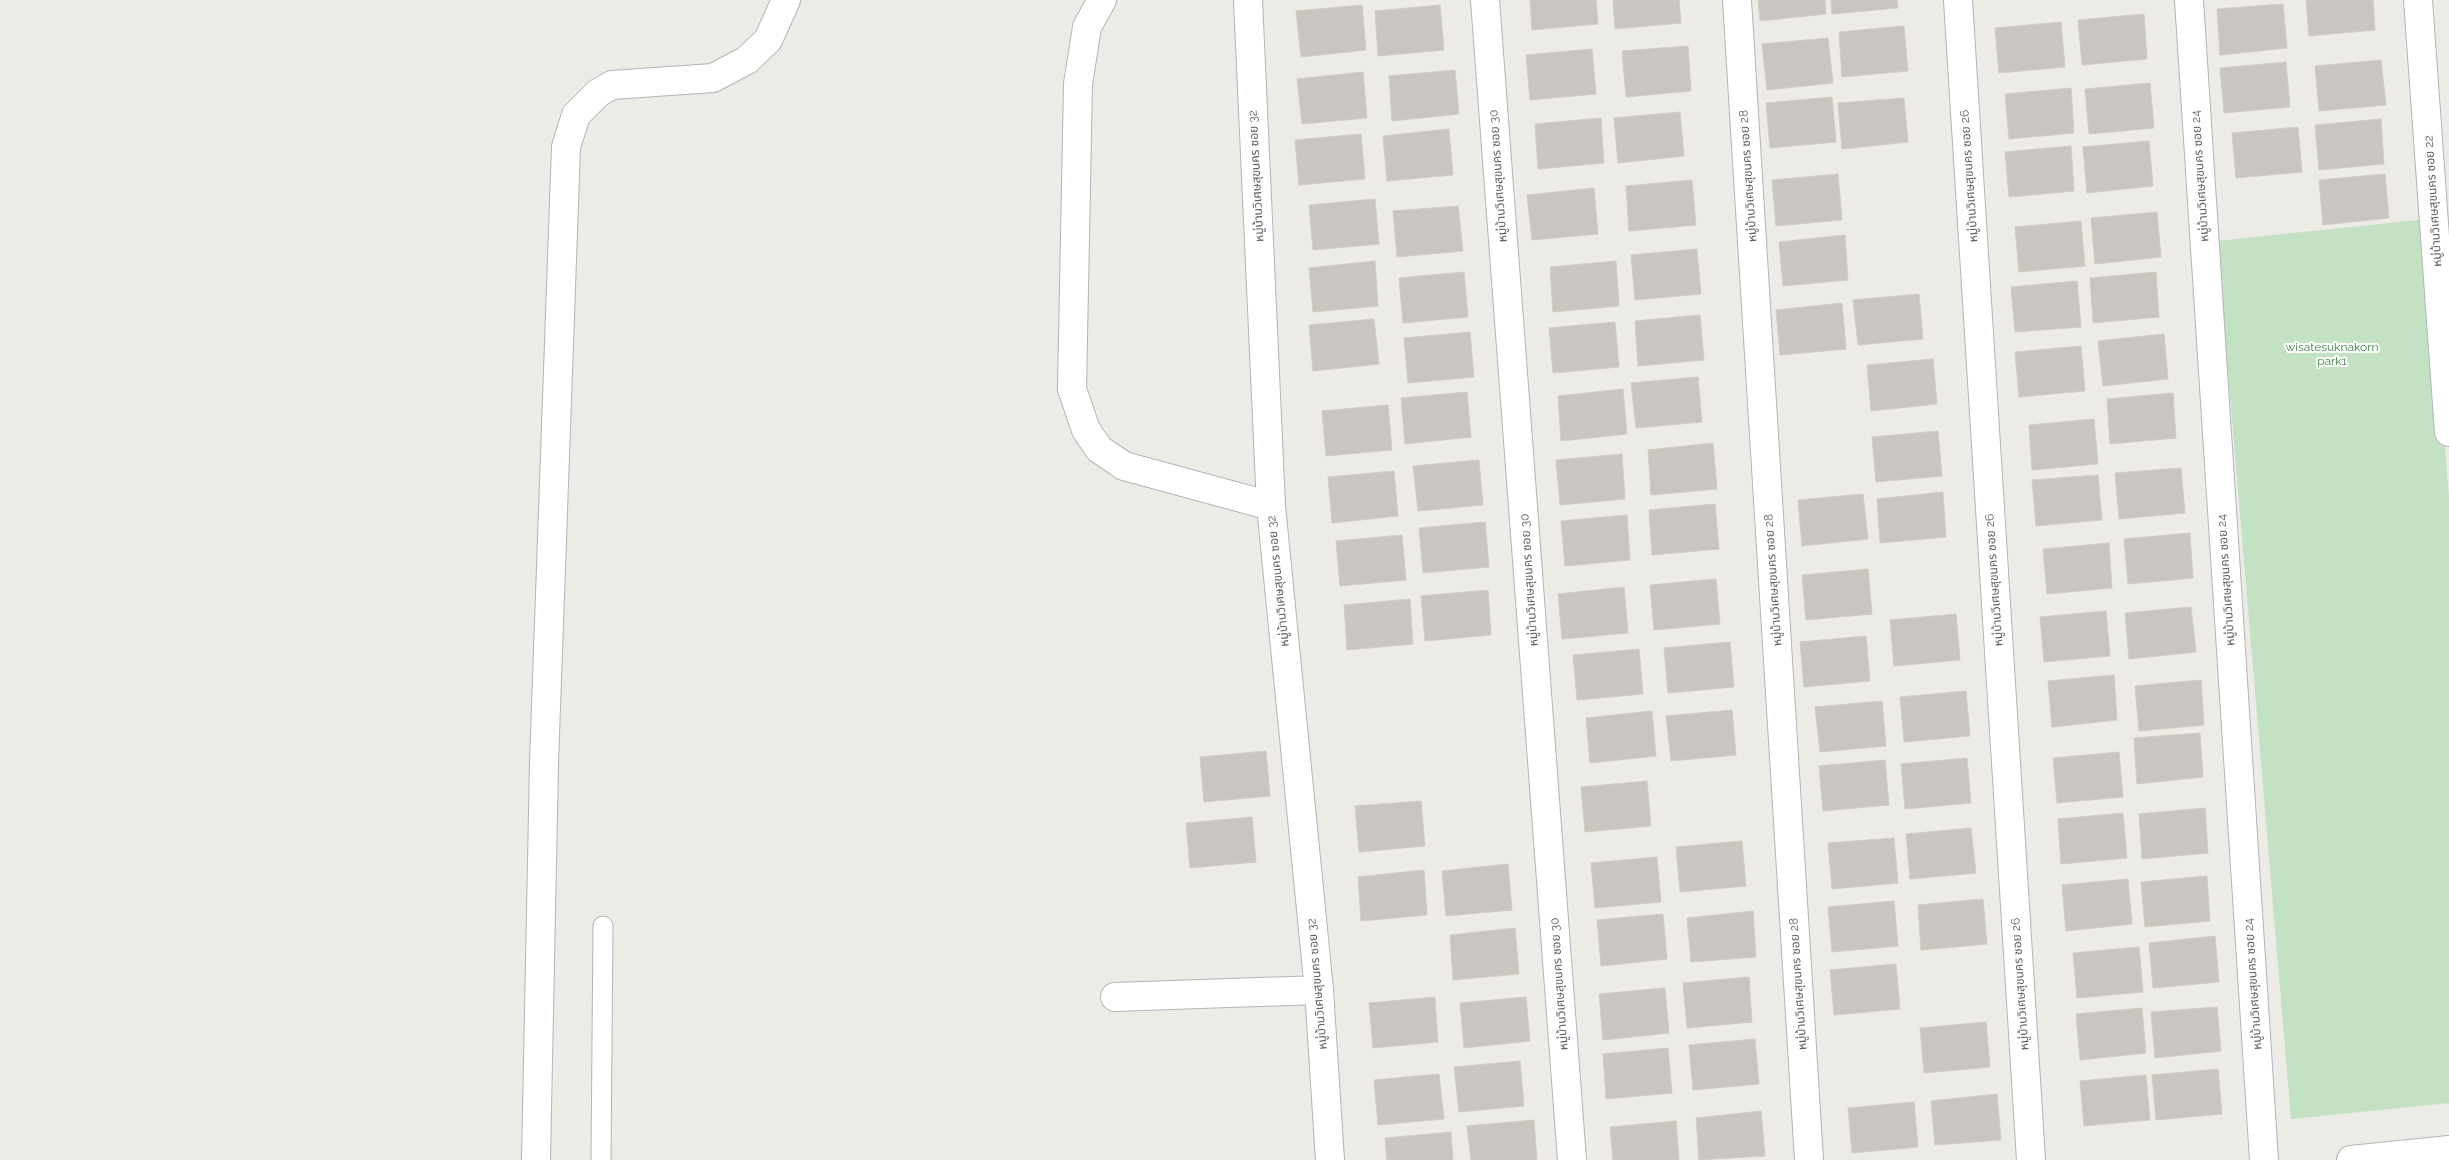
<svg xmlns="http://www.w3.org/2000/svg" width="2449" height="1160" font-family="Raleway,'Noto Sans Thai',sans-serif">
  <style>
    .green { fill: #c3e2c3 }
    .building { fill: #c9c6c1; stroke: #d1cdc3 }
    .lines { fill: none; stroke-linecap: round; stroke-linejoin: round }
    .lane-casing { stroke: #b2b4b8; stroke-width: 21 }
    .street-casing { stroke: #b2b4b8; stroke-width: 30 }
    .lane { stroke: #fff; stroke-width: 19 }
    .street { stroke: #fff; stroke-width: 28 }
    .labels { text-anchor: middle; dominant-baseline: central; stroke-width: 4; stroke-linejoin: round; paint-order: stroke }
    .street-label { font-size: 12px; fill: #5c6063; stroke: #fff }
    .park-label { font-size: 12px; fill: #3e8141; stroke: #fff }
  </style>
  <rect width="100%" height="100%" fill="#edebe5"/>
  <path class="green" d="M2427 219 2449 498V1103L2291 1119 2217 241Z"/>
  <path class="building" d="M1530 0H1596L1598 24 1532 30Z
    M1613 0H1679L1681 23 1615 29Z
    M1758 0H1825L1826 14 1760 21Z
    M1831 0H1897L1898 8 1832 14Z
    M2306 0H2373L2375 30 2309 36Z
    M2283 4 2287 48 2220 55 2217 9Z
    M1362 5 1366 50 1301 57 1296 11Z
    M1440 5 1444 50 1378 56 1375 11Z
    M2144 14 2147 59 2082 65 2078 20Z
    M2061 22 2065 67 1999 73 1995 28Z
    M1904 26 1908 71 1842 77 1839 32Z
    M1828 38 1833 83 1767 90 1762 44Z
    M1688 46 1691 91 1626 97 1622 51Z
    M1592 49 1596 94 1530 100 1526 55Z
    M2381 60 2386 105 2319 111 2315 66Z
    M2286 62 2290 107 2224 113 2220 68Z
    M1455 70 1459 114 1392 121 1389 76Z
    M1363 72 1367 118 1302 124 1297 79Z
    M2150 83 2154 128 2089 134 2085 89Z
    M2071 88 2074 133 2009 139 2005 94Z
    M1832 97 1836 142 1770 148 1766 103Z
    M1904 98 1908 142 1842 149 1838 103Z
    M1680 112 1684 156 1618 163 1614 118Z
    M1601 118 1604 163 1538 169 1535 124Z
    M2381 119 2384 164 2319 170 2315 125Z
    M2298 127 2302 172 2236 178 2232 133Z
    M1449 129 1453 175 1387 181 1383 136Z
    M1361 134 1365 179 1299 185 1295 140Z
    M2149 141 2153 186 2087 193 2083 147Z
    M2071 146 2074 191 2009 197 2005 152Z
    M1838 174 1842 220 1776 226 1772 180Z
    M2385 174 2389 218 2323 225 2319 180Z
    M1692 180 1696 225 1629 231 1626 186Z
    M1594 188 1598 234 1532 240 1527 195Z
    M1375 199 1379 244 1313 250 1309 205Z
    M1458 206 1463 251 1397 257 1393 211Z
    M2157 212 2161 257 2095 264 2091 218Z
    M2081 221 2085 266 2019 272 2015 227Z
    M1845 235 1848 280 1783 286 1779 242Z
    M1697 249 1701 294 1635 300 1631 255Z
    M1375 261 1378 306 1313 312 1309 268Z
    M1616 261 1619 306 1553 312 1550 267Z
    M1464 272 1468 317 1403 323 1399 278Z
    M2156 272 2159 317 2093 323 2090 278Z
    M2077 281 2081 327 2015 332 2011 287Z
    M1919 294 1923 339 1858 345 1853 300Z
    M1842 303 1846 349 1780 355 1776 310Z
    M1700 315 1704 360 1638 366 1635 321Z
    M1374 319 1379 364 1313 371 1309 325Z
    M1615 322 1619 367 1553 373 1549 328Z
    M1470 332 1474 377 1408 383 1404 338Z
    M2164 334 2168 379 2103 386 2098 341Z
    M2081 346 2085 391 2019 397 2015 352Z
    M1933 359 1937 404 1871 411 1867 365Z
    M1698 377 1702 422 1636 428 1631 383Z
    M1623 389 1627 434 1561 441 1558 396Z
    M1467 392 1471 437 1405 444 1401 398Z
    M2173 393 2176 438 2110 444 2107 399Z
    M1388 405 1392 450 1326 456 1322 411Z
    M2094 419 2098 464 2032 470 2029 425Z
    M1938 431 1942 476 1876 482 1872 437Z
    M1713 443 1717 489 1651 495 1648 450Z
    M1622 454 1625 499 1560 505 1556 460Z
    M1479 460 1483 505 1418 511 1413 466Z
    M2181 468 2185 513 2119 519 2115 473Z
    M1394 471 1398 516 1332 523 1328 477Z
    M2098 475 2102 520 2036 526 2032 480Z
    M1943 492 1946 537 1880 543 1877 499Z
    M1863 494 1868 539 1802 546 1798 500Z
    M1715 504 1719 549 1652 555 1649 510Z
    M1627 515 1630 560 1565 566 1561 521Z
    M1485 522 1489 567 1423 573 1419 528Z
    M2190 533 2193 578 2128 584 2124 539Z
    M1402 535 1406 580 1340 586 1336 541Z
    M2109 543 2112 588 2047 594 2043 549Z
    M1868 569 1872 614 1806 620 1802 575Z
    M1716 579 1720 624 1654 630 1650 585Z
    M1624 587 1628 633 1562 639 1558 594Z
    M1488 590 1491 635 1425 641 1421 596Z
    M1410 599 1413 644 1347 650 1344 605Z
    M2191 607 2196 652 2129 659 2125 613Z
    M2106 611 2110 656 2044 662 2040 617Z
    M1956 614 1960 660 1894 666 1890 620Z
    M1866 636 1870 681 1804 687 1800 642Z
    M1730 642 1734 687 1668 693 1664 648Z
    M1639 649 1643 694 1577 700 1573 655Z
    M2114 675 2117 720 2052 727 2048 681Z
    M2201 680 2204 725 2139 731 2135 686Z
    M1966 691 1970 736 1904 742 1900 697Z
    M1882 701 1886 746 1820 752 1815 707Z
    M1732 710 1736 755 1671 761 1666 716Z
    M1652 711 1656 756 1590 763 1586 718Z
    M2200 733 2203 777 2137 784 2134 738Z
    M1266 751 1270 796 1204 802 1200 757Z
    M2119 752 2123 797 2057 803 2053 758Z
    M1967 758 1971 803 1905 809 1901 764Z
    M1885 760 1889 805 1823 811 1819 766Z
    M1647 781 1651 826 1585 832 1581 787Z
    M1421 801 1425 846 1359 852 1355 806Z
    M2205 808 2208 853 2142 859 2139 814Z
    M2123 813 2127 858 2061 864 2058 819Z
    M1252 817 1256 862 1190 868 1186 823Z
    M1971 828 1976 873 1910 879 1906 834Z
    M1894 838 1898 883 1832 889 1828 843Z
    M1742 841 1746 886 1680 892 1676 847Z
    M1657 857 1661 902 1595 908 1591 863Z
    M1508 864 1512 910 1446 916 1442 871Z
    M1424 870 1427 915 1361 921 1358 877Z
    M2207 876 2210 921 2145 927 2141 882Z
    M2128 879 2132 924 2066 931 2062 885Z
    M1983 899 1987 944 1921 950 1918 905Z
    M1894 901 1898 946 1832 952 1828 907Z
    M1753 911 1756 957 1691 962 1687 918Z
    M1663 914 1667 959 1601 966 1597 920Z
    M1515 928 1519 974 1453 980 1450 935Z
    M2215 936 2219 982 2153 988 2149 943Z
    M2139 947 2143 992 2077 998 2073 953Z
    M1896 964 1900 1009 1834 1015 1830 970Z
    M1749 977 1752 1022 1687 1028 1683 983Z
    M1665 988 1669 1033 1603 1040 1599 994Z
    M1435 997 1438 1042 1373 1048 1369 1003Z
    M1526 997 1530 1041 1464 1048 1460 1003Z
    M2217 1007 2221 1051 2155 1058 2151 1012Z
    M2142 1008 2146 1053 2080 1060 2076 1014Z
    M1986 1022 1990 1067 1924 1073 1920 1028Z
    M1755 1039 1759 1084 1693 1090 1689 1045Z
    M1668 1048 1672 1093 1606 1099 1603 1054Z
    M1520 1061 1524 1106 1459 1112 1454 1067Z
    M2218 1069 2222 1114 2156 1120 2152 1075Z
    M1439 1074 1444 1119 1378 1125 1374 1080Z
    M2146 1075 2150 1120 2084 1126 2080 1081Z
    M1997 1094 2001 1140 1935 1145 1931 1101Z
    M1914 1102 1918 1147 1852 1153 1848 1108Z
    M1761 1111 1765 1156 1699 1160 1696 1118Z
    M1534 1120 1537 1160H1471L1467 1126Z
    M1676 1121 1679 1160H1613L1610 1127Z
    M1451 1132 1453 1160H1387L1385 1138Z"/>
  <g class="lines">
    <defs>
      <path id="lane" d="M601 1160 603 926"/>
      <path id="street" d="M1102 0 1087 27 1078 84 1072 389 1086 430 1099 449 1124 466 1271 506
        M1248 0 1271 506 1319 990 1330 1160
        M1485 0 1572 1160
        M1737 0 1809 1160
        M1958 0 2031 1160
        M2189 0 2264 1160
        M2418 0 2449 432
        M1115 997 1319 990
        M536 1160 544 763 566 147 576 115 598 93 612 85 713 78 747 60 768 40 786 0
        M2351 1160 2449 1150"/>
    </defs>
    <use href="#lane" class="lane-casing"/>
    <use href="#street" class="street-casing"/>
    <use href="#lane" class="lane"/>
    <use href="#street" class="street"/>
  </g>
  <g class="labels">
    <g class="street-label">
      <text transform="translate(1256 176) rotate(-93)">หมู่บ้านวิเศษสุขนคร ซอย 32</text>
      <text transform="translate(1498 176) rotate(-94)">หมู่บ้านวิเศษสุขนคร ซอย 30</text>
      <text transform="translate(1748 176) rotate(-94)">หมู่บ้านวิเศษสุขนคร ซอย 28</text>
      <text transform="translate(1969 176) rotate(-94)">หมู่บ้านวิเศษสุขนคร ซอย 26</text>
      <text transform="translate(2200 176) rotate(-94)">หมู่บ้านวิเศษสุขนคร ซอย 24</text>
      <text transform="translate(2433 201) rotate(-94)">หมู่บ้านวิเศษสุขนคร ซอย 22</text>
      <text transform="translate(1529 580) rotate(-94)">หมู่บ้านวิเศษสุขนคร ซอย 30</text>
      <text transform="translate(1773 580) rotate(-94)">หมู่บ้านวิเศษสุขนคร ซอย 28</text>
      <text transform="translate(1994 580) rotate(-94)">หมู่บ้านวิเศษสุขนคร ซอย 26</text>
      <text transform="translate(2226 580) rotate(-94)">หมู่บ้านวิเศษสุขนคร ซอย 24</text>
      <text transform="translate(1278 581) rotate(-96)">หมู่บ้านวิเศษสุขนคร ซอย 32</text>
      <text transform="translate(1317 984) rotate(-95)">หมู่บ้านวิเศษสุขนคร ซอย 32</text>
      <text transform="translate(1559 984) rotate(-94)">หมู่บ้านวิเศษสุขนคร ซอย 30</text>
      <text transform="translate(1798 984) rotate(-94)">หมู่บ้านวิเศษสุขนคร ซอย 28</text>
      <text transform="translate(2020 984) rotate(-94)">หมู่บ้านวิเศษสุขนคร ซอย 26</text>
      <text transform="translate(2253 984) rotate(-94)">หมู่บ้านวิเศษสุขนคร ซอย 24</text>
    </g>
    <g class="park-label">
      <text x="2332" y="347">wisatesuknakorn<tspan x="2332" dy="14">park1</tspan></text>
    </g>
  </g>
</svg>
